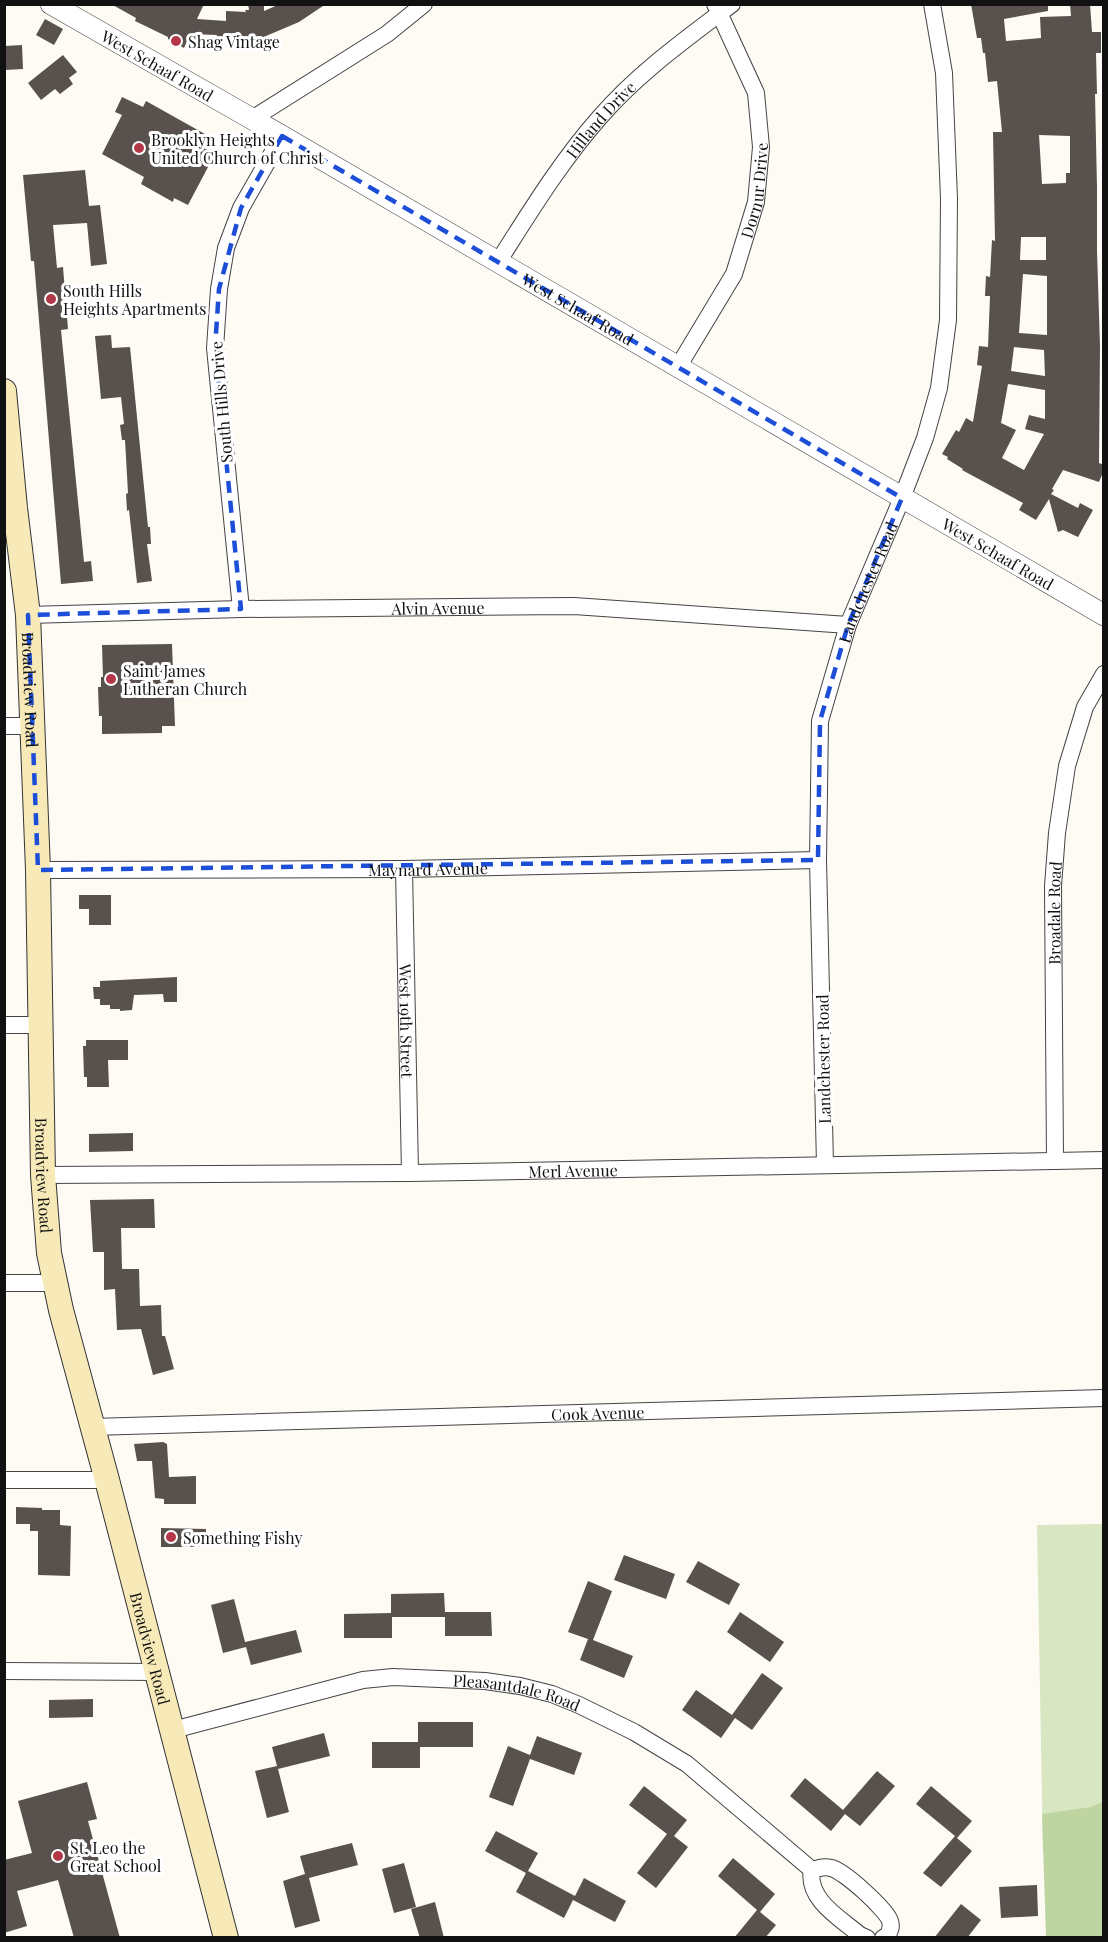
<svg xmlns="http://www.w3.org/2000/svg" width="1108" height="1942" font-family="'Playfair Display',serif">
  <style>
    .green { fill: #d8e6c1 }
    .forest { fill: #bed5a2 }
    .building { fill: #58514e; fill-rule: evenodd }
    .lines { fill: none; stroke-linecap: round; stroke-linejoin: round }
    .minor-casing { stroke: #444; stroke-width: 18 }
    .tertiary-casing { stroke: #444; stroke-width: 22 }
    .secondary-casing { stroke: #333; stroke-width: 26 }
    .minor { stroke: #fff; stroke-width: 16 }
    .tertiary { stroke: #fff; stroke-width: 21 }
    .secondary { stroke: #f7eab8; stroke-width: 24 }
    .marked { fill: none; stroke: #1d4ed8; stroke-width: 4.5; stroke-dasharray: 12 8; stroke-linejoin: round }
    .poi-dot { fill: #b33748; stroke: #fff; stroke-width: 2 }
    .labels { text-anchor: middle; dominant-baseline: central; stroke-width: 6; stroke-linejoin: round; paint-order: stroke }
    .poi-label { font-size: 16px; fill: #111; stroke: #fff; text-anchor: start }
    .street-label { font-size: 16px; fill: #111; stroke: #fff }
  </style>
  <rect width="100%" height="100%" fill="#fefbf5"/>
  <path class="green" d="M1103 1524V1850L1043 1852 1037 1525Z"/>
  <path class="forest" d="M1103 1802V1937H1046L1042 1814 1091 1807Z"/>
  <path class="building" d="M111 4H204L197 19 226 21V11L246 12 245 10H249L248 4H264V11L280 4H326L299 22 266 36V38L216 39 217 35 190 34 184 48 168 39V37L135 21 136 18Z
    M971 4H1048V11L1004 19 1006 41 1041 38 1040 17 1071 16 1070 4H1090L1092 32H1101V53H1096L1097 94H1095L1097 188V251L1100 346 1099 463 1104 465V470L1099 482 1063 470 1052 489 1054 490 1051 494 1078 508 1080 503 1093 510 1078 537 1063 530 1058 532 1049 499 1036 520 1019 510 1023 503 962 470 963 469 947 459 948 457 942 454 956 430 959 432 966 418 973 422 982 366 977 365 979 346 988 347 990 296H985L986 276 990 277 992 240 995 241 993 132H1002L997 81 988 82 985 53H983L981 38H977ZM1039 135 1070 136V173H1066V183L1042 184ZM1021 237H1046V260H1020ZM1023 274 1047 276V335L1019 333ZM1014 347 1044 350 1045 376 1011 371ZM1008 384 1045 390V419L1029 415 1025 429 1044 434 1024 470 1002 458 1016 430 1001 423Z
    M45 19 63 29 54 45 36 35Z
    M22 45 23 69 5 70 4 46Z
    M63 55 77 72 69 78 73 84 60 94 55 89 41 100 28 83Z
    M122 97 143 107 146 101 212 138 208 146 217 150 188 205 174 198 173 202 141 184 144 177 102 154 122 115 115 112Z
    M85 170 89 206 100 205 107 264 91 266 87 223 53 225 57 268 63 267 68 329 61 330 84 562 91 561 93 581 61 584 34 261H31L23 175Z
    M111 335 112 348 130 347 148 527H150L151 544H147L152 581 137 583 129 510 127 511 126 494 128 493 125 440H122L120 425 124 424 121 397 101 399 95 336Z
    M172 644 175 726H162V733L102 734V716H99L98 687H101V677H103L102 645Z
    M79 895H111V925H89V909H79Z
    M177 977V1002H164L163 994 134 995 132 1010 120 1011V1009H110V1005H100V999H94L93 987H100V981Z
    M86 1040H128V1060H108L109 1087H87V1077H84L83 1046H86Z
    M133 1133V1151L89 1152V1134Z
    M154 1199 155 1228H121L122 1269H139L140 1306 161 1305 162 1336H165L174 1369 153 1375 141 1329 117 1330 115 1289 104 1290V1252H93L90 1200Z
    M163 1442 167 1444 169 1477 196 1476V1504H164V1499L155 1498 152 1461H137L134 1444Z
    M16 1507 42 1508V1510H60V1525L71 1526 70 1576 38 1575V1531H30V1524H16Z
    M161 1528 206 1529V1547H161Z
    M624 1555 675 1574 666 1599 614 1580Z
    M698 1561 740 1584 729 1605 686 1582Z
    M588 1581 612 1591 593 1640 633 1656 624 1678 580 1660 588 1639 568 1632Z
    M444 1593 445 1612H491L492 1636H445V1617H392V1638H344V1614L391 1613V1594Z
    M234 1599 245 1642 296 1630 302 1652 251 1665 246 1647 223 1653 211 1605Z
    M740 1612 784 1642 770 1662 727 1632Z
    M762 1673 783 1688 752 1730 735 1718 721 1738 682 1710 696 1690 732 1715Z
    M93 1699V1717L49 1718V1700Z
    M418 1722H473V1747H420V1768H372V1742H418Z
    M324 1733 330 1756 278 1769 289 1812 267 1818 255 1771 277 1766 272 1747Z
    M537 1736 582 1753 574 1775 530 1759 513 1806 489 1797 508 1746 530 1755Z
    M877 1771 895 1786 860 1826 845 1814 831 1831 790 1796 805 1778 843 1810Z
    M87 1782 97 1819 88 1821 120 1938H74L58 1880 17 1891 27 1926 4 1933V1860L32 1853 18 1801Z
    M644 1786 687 1820 674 1836 688 1847 656 1888 637 1873 667 1834 629 1805Z
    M931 1786 972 1821 957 1838 972 1851 941 1887 923 1873 955 1836 916 1804Z
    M496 1831 538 1853 528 1871 575 1896 584 1878 626 1901 615 1922 573 1900 564 1918 516 1892 526 1873 485 1851Z
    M352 1843 358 1865 309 1878 320 1921 295 1928 283 1881 305 1874 300 1856Z
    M733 1858 775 1894 760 1912 776 1925 765 1938H734L757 1910 718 1876Z
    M404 1863 416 1907 394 1913 382 1869Z
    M1037 1885 1038 1916 1001 1918 999 1887Z
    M435 1902 444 1938H420L411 1909Z
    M961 1904 981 1920 967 1938H934Z"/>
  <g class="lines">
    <defs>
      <g id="minor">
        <path d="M252 119 387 34 424 4"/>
        <path id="s1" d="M498 262C530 212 561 161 600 117 638 73 686 39 732 4"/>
        <path id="s2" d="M678 367 734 274 756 202 761 147 756 93 715 4"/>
        <path d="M241 609 215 348 219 289 226 248 241 208 282 136"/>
        <path id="s3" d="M28 615 241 609 574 606 848 625"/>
        <path d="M4 726H33"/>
        <path id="s4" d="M404 869 410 1173"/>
        <path id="s5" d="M38 870 404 869 818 860"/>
        <path d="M4 1025H40"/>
        <path id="s6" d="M1055 1161 1053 886 1057 833 1067 766 1085 707 1104 674"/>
        <path id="s7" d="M825 1165 818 860 820 721 848 625 902 498 925 438 939 388 948 320 949 199 944 73 932 4"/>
        <path id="s8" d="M43 1175 410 1173 1104 1160"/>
        <path d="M4 1283H55"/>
        <path id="s9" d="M92 1427 1104 1398"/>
        <path d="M4 1480H107"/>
        <path d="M4 1671 158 1672"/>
        <path id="s10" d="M173 1730 363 1680 393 1677 485 1681 520 1686 552 1694 579 1705 634 1732 687 1764 812 1870"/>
        <path d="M867 1938 860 1935C841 1919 806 1899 812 1870 819 1868 824 1866 831 1868 843 1870 887 1910 890 1921 892 1927 890 1930 888 1935L883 1938"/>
      </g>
      <g id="tertiary">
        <path id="s11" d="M51 4 282 136 1104 615"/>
      </g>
      <g id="secondary">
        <path id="s12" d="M4 391 15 508 28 615 38 870 43 1175 49 1253 61 1310 107 1480 226 1938"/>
      </g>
    </defs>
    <use href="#minor" class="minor-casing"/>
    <use href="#tertiary" class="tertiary-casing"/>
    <use href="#secondary" class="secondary-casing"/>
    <use href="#minor" class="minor"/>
    <use href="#tertiary" class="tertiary"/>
    <use href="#secondary" class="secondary"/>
  </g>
  <path class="marked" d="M282 136 902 498 848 625 820 721 818 860 38 870 28 615 241 609 215 348 219 289 241 208Z"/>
  <g class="poi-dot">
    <circle cx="176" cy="41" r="6"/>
    <circle cx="139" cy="148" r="6"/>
    <circle cx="51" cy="299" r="6"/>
    <circle cx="111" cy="679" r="6"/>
    <circle cx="171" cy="1537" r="6"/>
    <circle cx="58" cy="1856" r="6"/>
  </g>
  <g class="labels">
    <g class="poi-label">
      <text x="188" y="41">Shag Vintage</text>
      <text x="151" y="139">Brooklyn Heights<tspan x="151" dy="18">United Church of Christ</tspan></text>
      <text x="63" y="290">South Hills<tspan x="63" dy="18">Heights Apartments</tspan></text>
      <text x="123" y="670">Saint James<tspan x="123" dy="18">Lutheran Church</tspan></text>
      <text x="183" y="1537">Something Fishy</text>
      <text x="70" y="1847">St. Leo the<tspan x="70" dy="18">Great School</tspan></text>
    </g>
    <g class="street-label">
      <text stroke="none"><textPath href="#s11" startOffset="123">West Schaaf Road</textPath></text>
      <text stroke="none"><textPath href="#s1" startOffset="176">Hilland Drive</textPath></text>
      <text stroke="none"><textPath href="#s2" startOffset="195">Dornur Drive</textPath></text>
      <text stroke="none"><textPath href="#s11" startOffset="609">West Schaaf Road</textPath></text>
      <text transform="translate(221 402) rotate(-95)">South Hills Drive</text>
      <text stroke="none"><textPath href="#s11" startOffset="1095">West Schaaf Road</textPath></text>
      <text stroke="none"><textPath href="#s7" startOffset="591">Landchester Road</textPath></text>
      <text stroke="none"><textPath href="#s3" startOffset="410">Alvin Avenue</textPath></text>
      <text stroke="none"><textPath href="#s12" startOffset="300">Broadview Road</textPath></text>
      <text stroke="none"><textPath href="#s5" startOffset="390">Maynard Avenue</textPath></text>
      <text stroke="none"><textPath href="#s6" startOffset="248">Broadale Road</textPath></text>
      <text stroke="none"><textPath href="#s4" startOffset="152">West 19th Street</textPath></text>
      <text transform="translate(823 1059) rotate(-91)">Landchester Road</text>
      <text stroke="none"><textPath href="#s8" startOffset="530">Merl Avenue</textPath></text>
      <text stroke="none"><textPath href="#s12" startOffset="786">Broadview Road</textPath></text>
      <text stroke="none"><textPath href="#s9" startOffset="506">Cook Avenue</textPath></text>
      <text stroke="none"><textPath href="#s12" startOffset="1272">Broadview Road</textPath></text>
      <text stroke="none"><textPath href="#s10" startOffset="352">Pleasantdale Road</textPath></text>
    </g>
  </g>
  <rect width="1108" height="1942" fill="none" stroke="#111111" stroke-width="12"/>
</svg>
